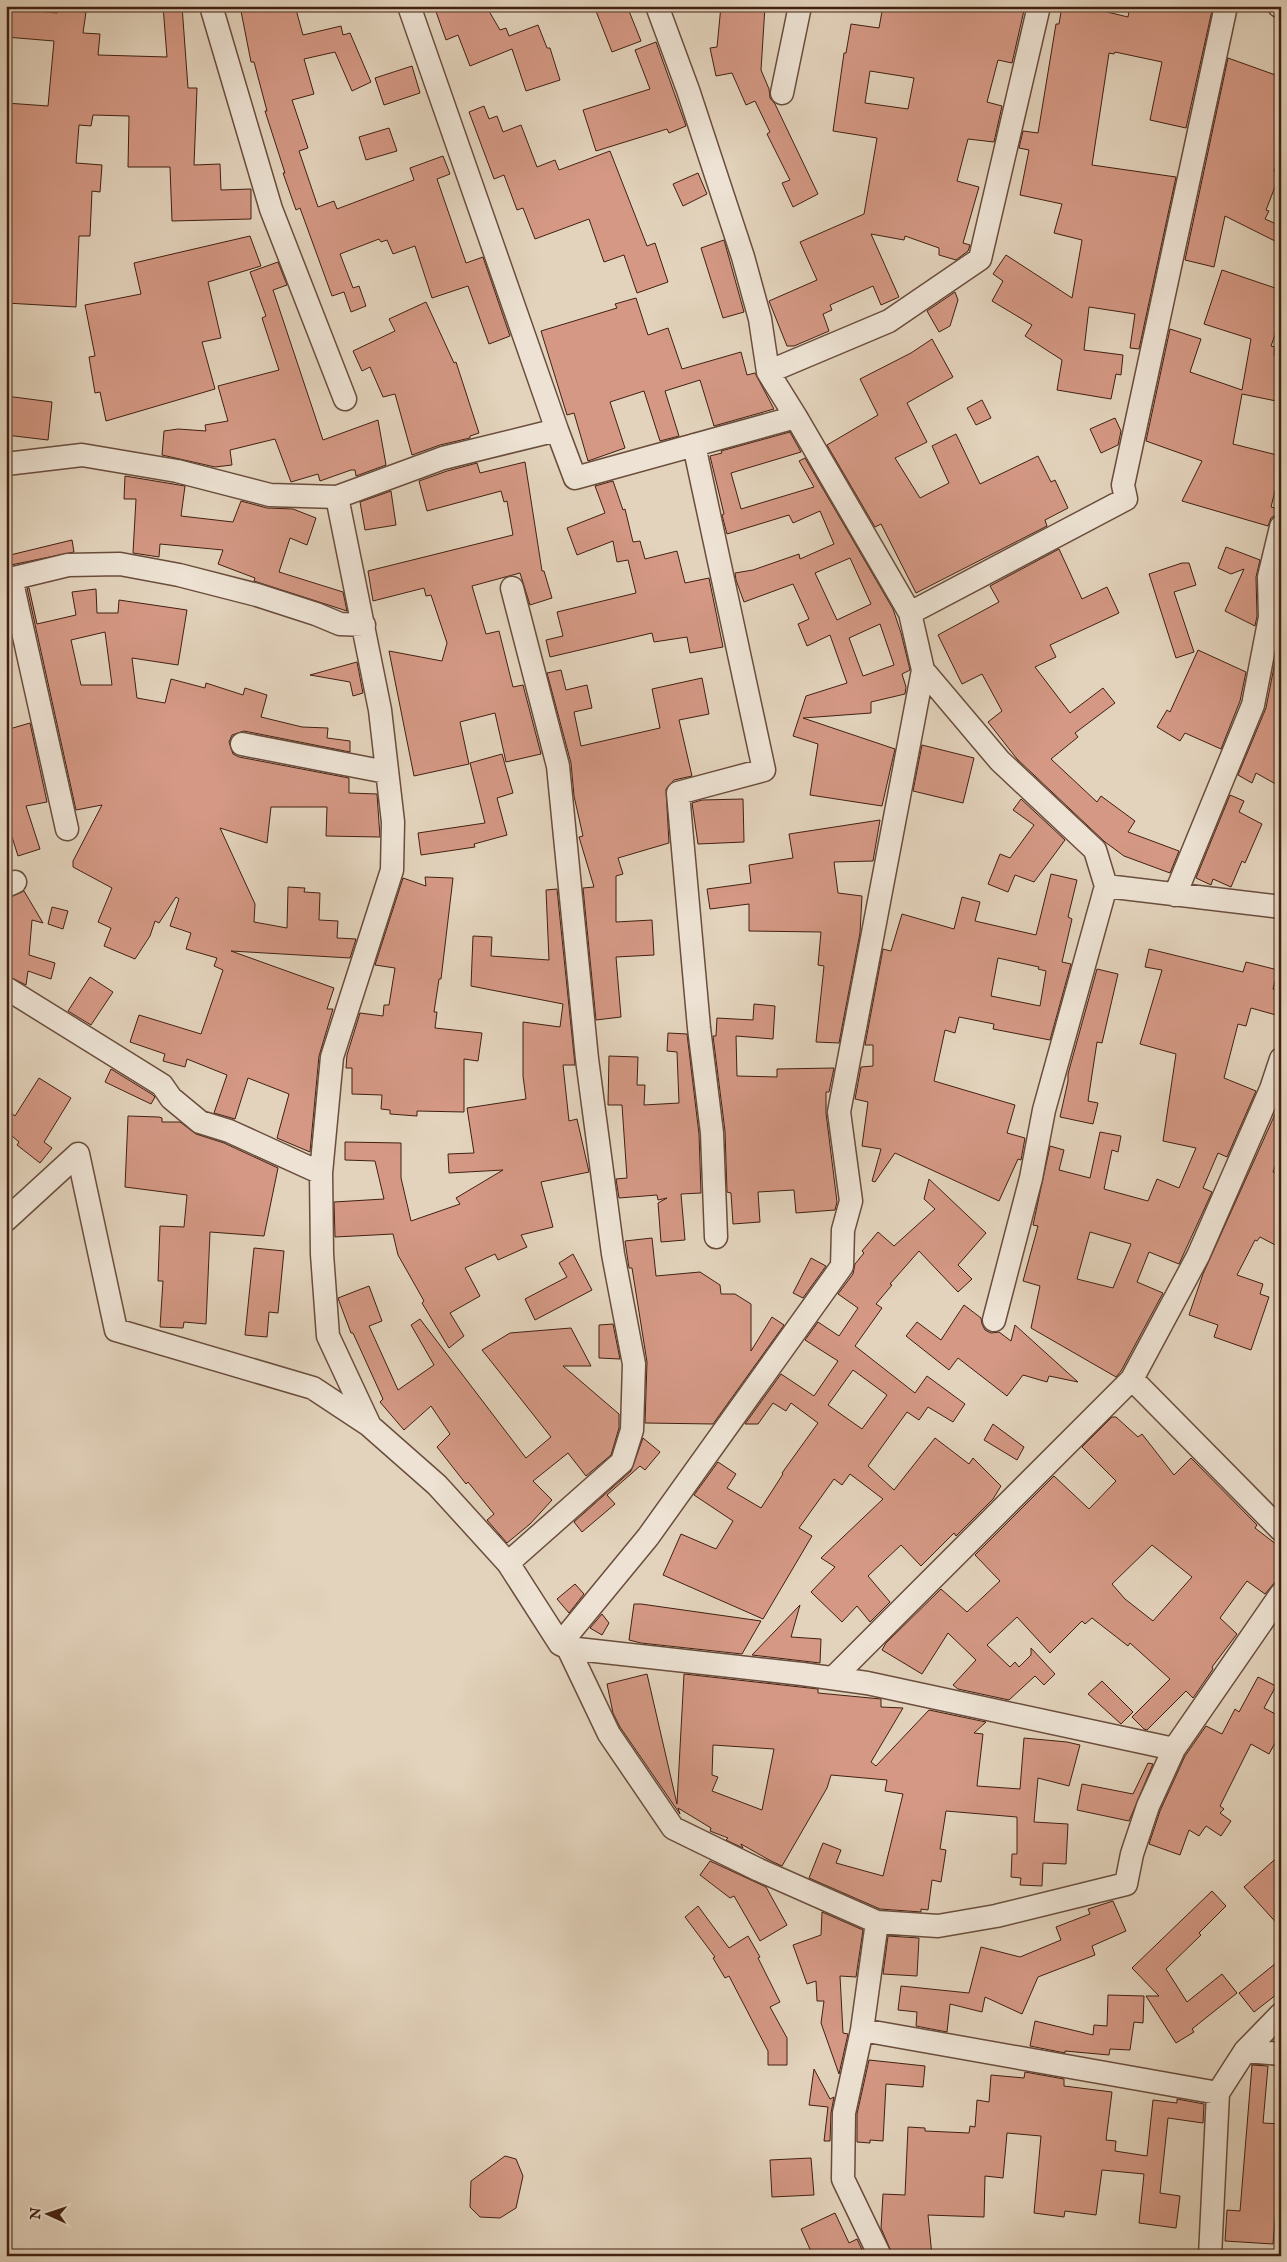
<svg xmlns="http://www.w3.org/2000/svg" width="1287" height="2262" font-family="'IM FELL English',serif">
  <style>
    .building { fill: #d49884; stroke: #422011; fill-rule: evenodd }
    .lines { fill: none; stroke-linecap: round; stroke-linejoin: round }
    .minor-casing { stroke: #6a4d3c; stroke-width: 25 }
    .minor { stroke: #ede2d3; stroke-width: 22 }
  </style>
  <rect width="100%" height="100%" fill="#e3d3bc"/>
  <filter id="stains"><feTurbulence type="fractalNoise" baseFrequency=".004" numOctaves="4"/><feColorMatrix values="0 0 0 0 .2 0 0 0 0 .09 0 0 0 0 .02 0 0 0 .5 -.17"/></filter>
  <radialGradient id="worn" r=".72"><stop offset=".6" stop-color="#630" stop-opacity="0"/><stop offset="1" stop-color="#630" stop-opacity=".3"/></radialGradient>
  <path class="building" d="M163 6H182L188 88H197L194 165 220 164 221 190 251 189V219L172 221 170 167H128L129 116 93 115 91 126 79 125 76 163 102 165 100 192 92 191 90 236H79L76 307 6 303V103L48 106 54 41 6 37V8L57 13 58 9 86 12 83 33 100 34 98 55 167 57Z
    M240 6H295L303 35 341 26 343 35 350 33 371 82 352 91 335 52 304 59 314 94 292 100 308 148 299 151 318 207 334 201 337 209 414 180 410 168 443 156 450 174 437 179 466 263 483 257 510 336 489 344 468 286 432 298 415 246 393 254 387 240 381 242 379 239 340 254 353 288 359 286 366 306 351 312 344 292 332 296 300 208 296 210 283 173H285L265 111H267L254 62H251Z
    M434 6H486L500 30 506 28 509 36 538 25 547 48H550L560 80 526 91 512 49 470 66 458 35 446 40Z
    M594 6H627L641 41 612 52Z
    M721 6H765L761 70 769 89 770 98 775 104 818 194 793 207 782 183 790 180 767 134 770 132 755 101 746 105 732 73 716 76 710 48 717 47Z
    M883 6H1025L1012 63 998 60 987 102 1002 106 994 142 968 139 957 181 979 187 963 243 970 245 968 251 956 260 939 255V248L905 236 904 240 871 234 899 297 881 305 873 286 830 305 832 310 823 314 829 331 794 346H787L769 301 817 280 800 242 864 214 877 138 833 131 844 53H846L851 24 879 28ZM870 71 914 78 908 109 865 103Z
    M1062 6H1082L1128 17 1130 6H1213L1186 128 1150 120 1162 62 1115 52 1114 54 1109 53 1092 165 1176 177 1139 349 1130 348 1135 314 1089 307 1084 350 1123 355 1121 375 1116 374 1111 399 1057 390 1062 360 1025 336 1032 325 992 301 1003 281 993 274 1006 255 1072 298 1082 240 1054 233 1062 204 1020 195 1029 150 1019 148 1023 131 1038 133 1056 24H1059Z
    M656 42 686 126 669 133 667 129 596 151 583 110 650 89 635 50Z
    M1228 58 1281 77V153L1274 171 1280 174 1266 210 1269 211 1265 219 1281 226V244L1225 216 1214 267 1185 260Z
    M412 66 420 93 384 105 375 78Z
    M484 106 489 119 497 116 503 132 521 125 537 167 555 160 559 170 610 151 647 246 655 243 668 282 637 293 624 255 604 262 589 219 535 239 523 208 517 210 504 175 494 179 469 112Z
    M389 128 397 151 366 160 359 137Z
    M698 173 707 194 683 206 673 184Z
    M250 236 261 266 208 282 221 338 202 342 215 389 106 421 100 392 95 393 89 357 95 356 85 305 141 294 134 263Z
    M724 240 744 312 723 318 701 248Z
    M278 262 287 285 273 290 323 440 378 420 386 465 356 476 355 470H351L320 481 318 474 291 482 275 439 230 450 232 465 215 467 162 455 164 431 178 429 206 431 205 425 228 421 218 386 279 370 262 318 266 316 250 272Z
    M1222 270 1281 290V318L1271 346 1275 347 1274 355 1281 356V402L1242 394 1233 444 1281 456V467L1271 507 1278 509 1276 515 1271 518 1268 526 1182 501 1202 461 1146 441 1170 329 1201 339 1190 372 1242 390 1251 339 1204 324Z
    M955 292 958 300 950 326 939 332 927 311Z
    M636 298 648 335 668 328 682 369 741 352 747 375 755 373 774 409 714 426 700 380 665 391 679 436 660 441 644 391 610 402 625 448 588 461 574 413 567 415 541 331 617 308 615 304Z
    M426 302 454 363 456 362 479 433 470 436V438L440 445 412 455 395 394 383 397 370 367 362 371 353 351 395 331 389 319Z
    M932 339 953 377 907 403 927 442 895 458 920 498 949 483 932 446 956 434 980 484 1038 456 1051 482 1055 480 1068 508 1045 520 1047 526 916 593 881 524 875 527 827 445 878 415 860 379 911 353Z
    M6 396 52 402 48 440 6 435Z
    M982 400 991 418 976 425 967 408Z
    M1115 418 1121 431 1118 445 1101 453 1090 429Z
    M790 432 801 452 731 473 741 509 814 487 799 461 805 458 893 609 901 633 910 670 902 674 906 687 905 694 871 702V713L803 718 895 749 882 806 810 795 818 744 793 736 806 696 847 683 830 635 807 646 798 624 809 619 793 584 744 602 736 580 735 573 753 570 799 554 800 559 834 544 820 511 793 523 789 515 727 534 722 515 724 514 710 456 722 453 721 451ZM850 558 871 604 837 620 815 573ZM880 624 894 665 863 676 849 638Z
    M525 462 542 571H544L552 598 530 605 520 573 472 586 486 634 499 631 513 687 523 685 541 754 506 762 495 713 460 722 469 764 414 776 389 651 442 661 447 643 431 595 426 596 424 588 373 601 368 571 513 535 507 501 504 502 501 491 427 511 419 481 447 471 477 463 480 473Z
    M125 476 185 486 181 516 233 522 241 501 267 508 293 509 316 518 307 545 290 538 279 572 343 592 347 611 254 581 255 578 218 564 223 550 160 544 159 557 133 553 136 499H124Z
    M613 481 623 510 625 509 633 542 640 541 645 559 677 551 685 583 709 578 723 647 690 653 687 637 654 642 652 633 550 657 546 640 563 636 557 612 636 593 628 560 617 562 613 541 577 555 567 528 605 513 595 486Z
    M391 491 396 525 365 530 360 502Z
    M72 540 74 552 6 566V556Z
    M1226 547 1260 560 1256 577 1257 616 1255 626 1225 611 1244 569 1231 574 1218 568Z
    M1059 549 1082 599 1107 587 1119 613 1050 645 1056 657 1035 667 1070 713 1103 688 1115 703 1075 733 1078 737 1051 759 1097 802 1101 796 1135 821 1128 832 1179 851 1170 873 1124 856 1105 842 1017 759 988 722 1002 711 982 674 962 684 938 635 999 602 990 586Z
    M1182 563H1189L1196 585 1174 592 1194 652 1176 658 1149 574Z
    M27 588H29L37 624 76 615 72 592 96 589 97 613H118L119 600 187 610 178 665 132 658 137 698 165 703 171 679 205 688 206 683 243 695 245 688 267 695 261 717 302 727 328 728 327 738 350 741V752L244 731 232 735 229 742 233 754 239 757 349 778V793L377 794 380 837 326 836 327 807H271L267 843 220 828 255 904 254 922 287 928 288 887 305 888 304 892 320 893 319 920 338 921 337 938 356 939 350 958 231 951 334 988 327 1009H333L319 1056 310 1152 277 1138 289 1094 248 1078 235 1119 214 1113 227 1075 187 1059 185 1067 163 1061 165 1054 130 1042 139 1015 201 1034 223 970 214 966 217 958 186 949 191 933 170 926 179 899 176 897 159 923 155 921 150 936 135 959 104 946 111 928 98 922 112 888 73 867V861L102 805 76 810ZM105 632 112 685H81L71 640Z
    M1281 631V787L1256 773 1252 783 1238 775 1266 708Z
    M1198 650 1246 672 1240 701 1221 749 1185 733 1180 741 1157 727 1167 710 1170 712Z
    M357 662 363 693 353 696 350 682 310 675Z
    M561 670 566 690 587 685 592 708 574 712 581 746 660 728 652 689 702 678 709 714 679 720 692 776 674 780 666 789 669 843 618 858 623 874 616 876V922L652 920 654 955 616 957 621 1017 596 1020 583 888 594 887 579 837 583 836 574 796 571 763 547 673Z
    M30 723 47 802 26 806 40 849 18 856 6 818V730Z
    M922 745 974 758 963 803 913 791Z
    M502 754 513 793 497 798 507 835 474 844 475 847 421 855 418 833 485 823 470 763Z
    M1230 795 1244 801 1239 812 1262 824 1245 863 1242 861 1231 887 1213 879 1211 885 1196 878Z
    M743 799 744 842 698 844 692 803 702 800Z
    M1021 799 1065 840 1034 882 1015 875 1008 892 988 884 1000 854 1010 858 1034 825 1013 810Z
    M880 820 873 861 834 862 838 893 862 896 860 933 839 1043 816 1042 824 966 818 965 821 932 749 931V904L710 909 707 889 751 883 749 865 793 858 789 834Z
    M1051 874 1077 880 1068 917 1072 919 1062 962 1071 964 1050 1040 993 1029 994 1024 959 1017 955 1033 945 1030 934 1081 1015 1105 1007 1133 1025 1138 1021 1160 1018 1159 999 1201 895 1153 875 1182 872 1181 881 1149 862 1146 868 1102 855 1099 861 1067 873 1066V1045H865L883 949 891 951 902 914 954 929 962 897 980 902 975 921 1036 935ZM998 958 1039 967 1038 969 1046 971 1040 1006 991 996Z
    M425 877 453 878 441 979H439L434 1012H437L435 1028 482 1033 478 1061 464 1059V1112L417 1111V1116L390 1114V1110L381 1109 382 1095 352 1094V1068H346L347 1055 360 1013 383 1016 384 1005H389L395 968 375 965 403 878 426 886Z
    M557 889 575 1065H563L569 1121 577 1119 589 1172 541 1182 553 1227 521 1235 527 1247 498 1260 495 1254 465 1268 480 1296 450 1313 464 1336 449 1348 422 1303 424 1301 398 1255 393 1234 335 1237 334 1202 384 1199 375 1161 345 1160V1142L401 1143V1178L411 1221 460 1204 456 1198 503 1170 449 1173 448 1154 474 1153 467 1108 526 1099 523 1076V1022L560 1027 563 1004 471 986 473 936 492 937 491 956 549 960 546 890Z
    M24 891 43 923 32 920 29 955 55 963 51 979 28 971 26 985 6 975 11 931 6 923V899Z
    M52 907 68 911 63 929 48 924Z
    M1149 949 1243 972 1246 962 1278 970 1273 989 1281 991V998L1276 1015 1251 1008 1246 1026 1238 1024 1224 1078 1256 1091 1227 1157 1218 1153 1203 1188 1212 1192 1179 1264 1149 1252 1137 1282 1163 1293 1121 1371 1116 1377 1031 1328 1040 1286 1023 1281 1038 1226 1033 1225 1050 1146 1064 1150 1059 1170 1090 1178 1100 1132 1121 1136 1118 1152 1112 1150 1104 1189 1148 1201 1157 1179 1179 1188 1196 1148 1163 1141 1176 1054 1140 1044 1162 970 1145 967ZM1090 1232 1131 1244 1113 1288 1077 1279Z
    M1097 969 1118 974 1102 1043 1097 1042 1088 1101 1098 1103 1093 1124 1060 1117 1068 1081V1074Z
    M90 977 113 992 91 1025 68 1011Z
    M754 1004 775 1006 773 1039 736 1036 737 1076 777 1077V1069L834 1068 829 1092H826V1113L837 1202 835 1210 796 1213 794 1190 758 1192 760 1222 733 1224 731 1193 727 1192 725 1131 713 1036H716L717 1018 753 1020Z
    M668 1033 687 1034 699 1134 701 1193 681 1194 685 1240 661 1242 658 1203 667 1198 658 1200 657 1195 619 1198 616 1179 627 1178 622 1105H608L609 1056 638 1057 637 1085H645L644 1105 679 1103 677 1052 667 1051Z
    M111 1069 153 1095 155 1097 151 1104 105 1082Z
    M39 1078 71 1098 44 1142 52 1148 40 1163 17 1145 19 1142 6 1131V1109L15 1116Z
    M1281 1101V1151L1273 1172 1281 1174V1248L1260 1237 1257 1241 1255 1240 1237 1275 1263 1284 1260 1294 1269 1297 1251 1350 1214 1337 1218 1325 1189 1315 1203 1274Z
    M128 1116 159 1117 162 1118V1122H180L196 1134 224 1143 278 1168 264 1236 210 1232 206 1324 184 1322 183 1328 160 1327 163 1281H158L160 1226 184 1227 187 1195 125 1187Z
    M929 1179 986 1233 958 1265 972 1279 958 1292 919 1251 890 1284 892 1285 876 1304 882 1308 855 1346 915 1393 927 1376 965 1404 953 1422 928 1407 919 1420 907 1412 868 1466 894 1490 935 1438 969 1464 973 1458 1001 1486 993 1499 956 1536 954 1533 921 1566 901 1545 868 1576 890 1602 870 1622 857 1606 842 1622 811 1592 835 1567 821 1558 883 1499 850 1474 842 1485 834 1479 799 1528 812 1536 763 1619 663 1575 681 1534 716 1549 733 1521 694 1495 718 1462 736 1474 727 1488 761 1508 783 1474 782 1473 818 1423 791 1403 786 1411 773 1403 758 1424H745L781 1374 814 1396 838 1361 805 1340 818 1322 839 1336 858 1308 838 1294 853 1274 855 1264 864 1253 862 1251 878 1232 894 1246 935 1209 924 1199ZM853 1370 887 1395 862 1429 828 1405Z
    M652 1238 656 1276 700 1272 720 1285 721 1294H735L751 1304V1351L772 1317 784 1325 713 1424 645 1423 647 1362 632 1268H629L625 1241Z
    M254 1248 284 1251 278 1313 269 1312 267 1337 245 1335Z
    M573 1254 592 1290 535 1320 525 1299 567 1277 559 1263Z
    M811 1258 826 1266 803 1298 793 1293Z
    M369 1286 382 1321 369 1326 398 1390 434 1365 411 1325 420 1319 526 1458 551 1437 482 1350 510 1333 571 1328 591 1366H563L619 1414V1428L611 1455 586 1476 568 1453 533 1481 552 1500 530 1524 507 1543 487 1520 494 1514 468 1482 466 1484 437 1447 450 1434 431 1406 404 1430 380 1402 383 1399 353 1333H351L339 1301 338 1298Z
    M964 1305 981 1318 982 1324 985 1330 991 1333 999 1332 1011 1341 1015 1325 1078 1382 1049 1376 1047 1382 1023 1375 1007 1396 958 1358 949 1370 906 1336 917 1322 941 1340Z
    M613 1324 620 1359 599 1358V1325Z
    M1112 1417H1116L1138 1437 1142 1434 1174 1475 1191 1458 1257 1525 1255 1528 1281 1548V1581L1275 1582 1265 1594 1247 1581 1220 1618 1237 1634 1212 1667 1213 1669 1193 1698 1186 1691 1147 1730 1144 1729 1132 1717 1170 1679 1130 1643 1128 1646 1092 1618 1085 1624 1082 1621 1050 1653 1017 1617 987 1645 1010 1667 1015 1662 1019 1667 1031 1655V1648L1055 1674 1044 1685 1035 1676 1009 1700 958 1689 953 1685 976 1660 948 1633 922 1674 882 1650 886 1643 941 1589 967 1612 1000 1581 975 1555 1054 1476 1089 1509 1116 1481 1082 1447ZM1152 1545 1192 1577 1153 1621 1125 1599 1112 1584Z
    M993 1424 1024 1447 1017 1460 984 1440Z
    M643 1438 660 1452 645 1470 640 1466 607 1495 615 1504 582 1532 574 1522 631 1471Z
    M575 1584 584 1594 569 1613 557 1599Z
    M634 1604H641L761 1621 742 1654 641 1643 629 1640Z
    M800 1605 791 1637 821 1639 820 1663 752 1655Z
    M602 1614 609 1623 602 1635 590 1628Z
    M647 1674 677 1804 684 1674 818 1689V1693L881 1699V1707L903 1708 871 1762 876 1766 929 1710 986 1722 974 1733 983 1734 977 1786 1020 1789 1024 1738 1067 1742 1080 1745 1069 1786 1038 1778 1034 1822 1068 1824 1066 1864 1043 1863 1042 1886 1020 1885 1021 1878 1011 1877 1012 1854H1017V1817L946 1811 940 1849 946 1850 941 1882 932 1880 928 1910 921 1909V1912L880 1909 809 1878 823 1843 841 1850 836 1863 883 1876 903 1794 885 1791 887 1780 831 1775 827 1788 782 1866 771 1861 741 1844 743 1848 726 1840 728 1838 710 1831 711 1828 678 1808 680 1814 620 1727 613 1713 607 1684ZM713 1745 774 1749 762 1810 712 1791 718 1777 712 1775Z
    M1258 1677 1276 1686 1264 1708 1281 1717V1745L1275 1743 1269 1754 1251 1744 1220 1806 1224 1809 1220 1813 1231 1821 1221 1836 1206 1826 1199 1836 1189 1830 1180 1855 1149 1844 1160 1811 1185 1756 1206 1726 1222 1734 1235 1709 1239 1712Z
    M1102 1681 1133 1712 1121 1724 1088 1694Z
    M1148 1763 1153 1764 1129 1821 1077 1810 1082 1784 1133 1794Z
    M1281 1854V1928L1244 1887Z
    M710 1861 766 1887 787 1925 760 1941 734 1896 730 1898 700 1875Z
    M1212 1891 1226 1906 1199 1933 1201 1935 1166 1969 1187 2002 1222 1974 1237 1993 1192 2029 1194 2032 1176 2043 1146 1996H1159L1132 1968Z
    M1113 1901 1126 1931 1092 1946 1095 1955 1038 1977 1022 2014 985 1997 982 2012 950 2004 947 2032 916 2026 917 2012 898 2010 901 1986 969 1993 981 1947 1020 1957 1061 1940 1056 1927 1090 1914 1088 1909Z
    M698 1906 729 1948 748 1936 760 1957 758 1958 780 2002 770 2007 787 2038V2065H768V2051L729 1976 725 1978 713 1958 715 1957 685 1917Z
    M822 1912 863 1930 856 1977 840 1976 843 2033 848 2034 839 2074 821 2023 824 2001H817L816 1981 807 1984 793 1945 821 1935Z
    M888 1936 919 1938 917 1976 883 1974Z
    M1281 1959V1991L1254 2012 1239 1993Z
    M1108 1995 1144 1996 1143 2023 1134 2022 1130 2050 1110 2049 1109 2055 1065 2051V2053L1030 2046 1035 2021 1093 2035 1094 2025 1107 2026Z
    M869 2060 925 2066 923 2087 886 2084 883 2141 870 2140V2143L857 2142V2114Z
    M1252 2065 1268 2066 1263 2123 1281 2124V2151L1273 2244 1225 2241 1227 2210 1240 2211Z
    M814 2069 830 2099 834 2097 831 2113 830 2141H824L828 2107 809 2105Z
    M1025 2072 1064 2079V2086L1112 2092 1106 2140 1116 2141 1115 2151 1147 2156 1153 2100 1177 2103V2099L1204 2104 1203 2123 1168 2118 1160 2193 1180 2196 1176 2228 1139 2223 1144 2174 1102 2170 1096 2215 1065 2211 1064 2217 1034 2213 1041 2136 1007 2133 1003 2178 985 2176 984 2217 928 2215 932 2256H893L881 2228 883 2194 905 2195 908 2127 925 2128V2131L969 2133 970 2126 975 2127 977 2100 989 2102 991 2075 1024 2078Z
    M505 2156 516 2159 523 2176 516 2208 500 2218 480 2217 470 2207 471 2181Z
    M811 2158 814 2195 772 2197 770 2160Z
    M835 2213 849 2243 857 2239 865 2256H813L801 2229Z"/>
  <g class="lines">
    <defs>
      <path id="minor" d="M211 6 271 209 345 399
        M657 6 688 90 743 257 760 319 768 372 796 417 910 613 923 670 1000 761 1095 850 1106 886 1281 907
        M1279 6 1281 7
        M782 93 800 6
        M768 372 889 321 980 259 1039 6
        M557 430 575 478 796 417
        M694 445 764 770 678 793 699 1028 712 1133 716 1237
        M6 464 82 455 177 471 270 495 337 497 380 710 393 822 392 870 332 1057 321 1173 322 1254 328 1336 370 1426 437 1485 508 1563 560 1644 568 1648 609 1734 673 1828 759 1870 877 1922
        M337 497 443 458 557 430 409 6
        M11 578 67 829
        M6 580 68 565 120 564 179 575 257 595 316 614 340 624 364 625
        M910 613 1126 499 1123 485 1226 6
        M242 744 386 772
        M6 886 15 882
        M1175 895 1253 705 1270 617 1269 577 1281 527
        M6 988 162 1085 171 1098 200 1122 229 1131 321 1173
        M78 1154 116 1330 313 1388 369 1425
        M6 1220 78 1154
        M994 1320 1031 1178 1044 1110 1106 886
        M1132 1379 1281 1530
        M508 1563 622 1462 632 1430 634 1364 613 1254 587 1059 558 766 512 588
        M560 1644 648 1537 842 1266 843 1230 851 1201 839 1112 923 670
        M568 1648 802 1674 867 1683 1174 1749
        M833 1678 1132 1379 1198 1256 1271 1089 1281 1059
        M862 2030 1218 2093
        M1245 2051 1281 2054
        M880 2256 843 2179 844 2113 862 2030 877 1922 938 1926 996 1916 1126 1884 1132 1854 1148 1806 1174 1749 1281 1594
        M1210 2256 1218 2093 1245 2051 1281 2014"/>
    </defs>
    <use href="#minor" class="minor-casing"/>
    <use href="#minor" class="minor"/>
  </g>
  <rect width="1287" height="2262" fill="none" stroke="#e3d3bc" stroke-width="25"/>
  <rect x="8" y="8" width="1272" height="2247" fill="none" stroke="#422011" stroke-width="2.5"/>
  <rect x="12" y="12" width="1262" height="2237" fill="none" stroke="#422011"/>
  <g transform="translate(48 2214) rotate(273)" stroke="#ede2d3" stroke-width="4" paint-order="stroke">
  <path d="M0-4L9 19L0 12L-9 19Z" fill="#422011"/>
  <text y="-8" font-size="14" font-weight="bold" text-anchor="middle" fill="#422011">N</text>
  </g>
  <rect width="100%" height="100%" filter="url(#stains)"/>
  <rect width="100%" height="100%" fill="url(#worn)"/>
</svg>
